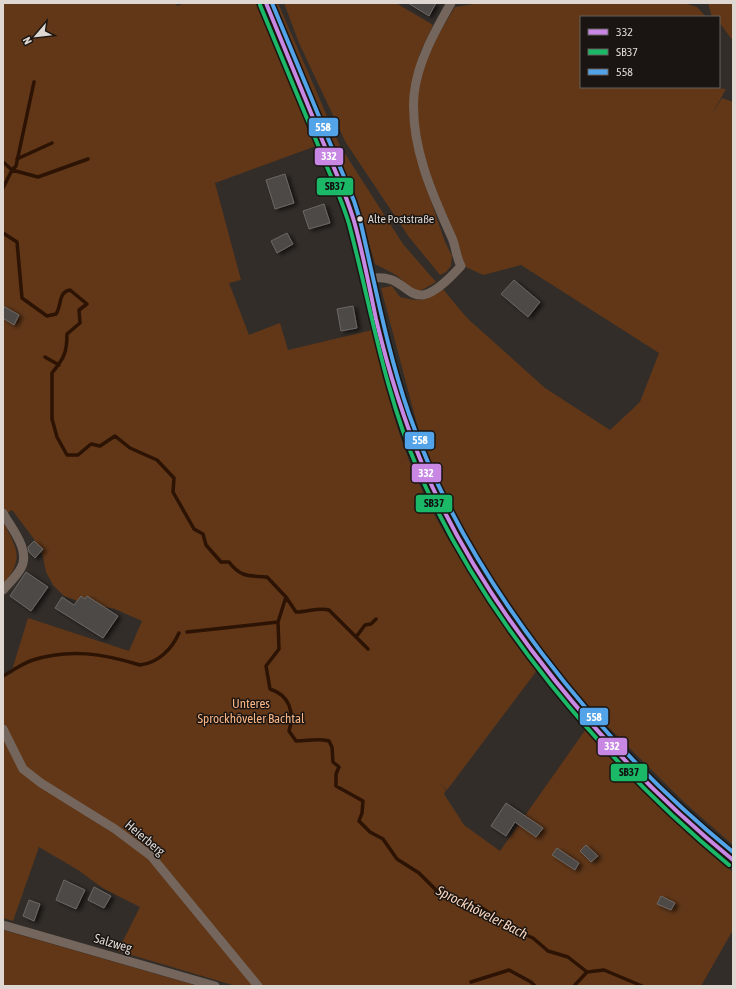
<svg xmlns="http://www.w3.org/2000/svg" width="736" height="989" font-family="'Asap Condensed',sans-serif">
  <style>
    .green { fill: #613718 }
    .lines { fill: none; stroke-linecap: round; stroke-linejoin: round }
    .stream { stroke: #2d1304; stroke-width: 3.5 }
    .building { fill: #4e4946; stroke: #6c6764; filter: url(#shadow) }
    .minor { stroke: #74665c; stroke-width: 9 }
    .primary { stroke: #74675d; stroke-width: 14 }
    .bus-1-casing { stroke: #1a1512; stroke-width: 7 }
    .bus-2-casing { stroke: #1a1512; stroke-width: 7 }
    .bus-3-casing { stroke: #1a1512; stroke-width: 7 }
    .bus-1 { stroke: #c787e3; stroke-width: 4 }
    .bus-2 { stroke: #1ab867; stroke-width: 4 }
    .bus-3 { stroke: #53a3e8; stroke-width: 4 }
    .bus-dot { fill: #ded7d2; stroke: #1a1512; stroke-width: 1.5 }
    .labels { text-anchor: middle; dominant-baseline: central; stroke-width: 3; stroke-linejoin: round; paint-order: stroke }
    .bus-label { font-size: 12px; fill: #ded7d2; stroke: #1a1512; text-anchor: start }
    .park-label { font-size: 13px; fill: #f9b484; stroke: #1a1512 }
    .street-label { font-size: 13px; fill: #ded7d2; stroke: #1a1512 }
    .water-label { font-size: 14px; font-style: italic; fill: #fad6be; stroke: #1a1512 }
    .line-badge { stroke: #1a1512; stroke-width: 1.5 }
    .badge-label { font-size: 11px; text-anchor: middle; font-weight: bold; fill: #fff }
    .pale-badge-label { font-size: 11px; text-anchor: middle; font-weight: bold; fill: #111 }
  </style>
  <defs>
    <filter id="shadow"><feDropShadow dx="3.5" dy="2" stdDeviation="2" flood-color="#0009"/></filter>
  </defs>
  <rect width="100%" height="100%" fill="#322d29"/>
  <path class="green" d="M3 3H176L177 6 185 3H256L316 146 215 183 241 280 229 283 249 335 280 323 288 350 372 330C382 368 390 409 404 447 433 529 487 600 538 669L447 790 438 781 446 790 444 794 464 825 500 851 586 729C633 778 679 830 733 872V930L701 986H262L150 854 24 769 3 724V678L14 672 12 670 28 618 129 651 142 621 115 609 80 602 64 596 53 585 46 572 43 557 34 539 12 510 4 515 3 512Z
    M275 3H278L340 146 403 244 436 282 420 291 413 290 396 275 375 264 361 216Z
    M284 3H396L433 25 420 53 413 83 424 181 445 242 452 256 451 266 446 272 440 275 409 237 346 143 299 43Z
    M480 3H684L697 7 706 17H581V87H705L726 89 712 114 722 98 733 102V845L685 803 596 715 557 669 504 597 439 487 418 428 381 288 392 286 400 297C423 302 423 302 442 288L467 318 545 388 610 430 640 402 659 353 521 265 483 275 466 267C446 221 407 137 418 87 425 57 439 33 455 7Z
    M708 3H733V41L719 22V17H712Z
    M3 521C17 550 25 557 3 585Z
    M3 731 23 772 67 801 151 859 254 986H236L118 951 140 907 104 889 78 870 39 847 13 921 3 918Z
    M3 930 198 986H3Z"/>
  <g class="lines">
    <path class="stream" d="M34 82 16 166 12 170 38 177 88 159
      M17 159 52 143
      M3 162 12 170 3 188
      M3 233 17 242 22 298 47 316 56 314C62 305 58 292 70 290L87 304 79 310 80 323 67 334C67 353 64 358 52 373V419L57 437 67 455H78L91 444 100 446 115 436 130 448 157 460 174 478 173 492 194 529 203 534 206 545 221 562H229C240 577 249 576 267 577L286 597 278 622 279 649 266 666 270 689C289 695 295 712 289 731L296 741C308 741 317 738 329 741L332 747 333 762 339 767 336 774V786L363 801 362 813 359 821 370 832 383 839 397 859 419 873 439 893 450 894 464 902 482 908 516 931 533 938 548 951 568 957 587 972 604 970 642 986
      M45 357 59 365
      M286 597 296 612C307 612 319 607 329 610L368 649
      M187 632 278 622
      M356 637 365 625 371 624 376 619
      M3 676C12 671 23 663 33 660 70 648 104 654 140 665 158 663 172 649 179 633
      M471 982 509 970 531 982 535 986
      M574 986 587 972"/>
  </g>
  <path class="building" d="M408 3H436L429 16Z
    M285 174 294 203 275 209 266 180Z
    M324 204 330 223 309 229 303 211Z
    M287 233 293 244 277 253 271 241Z
    M514 280 540 302 528 317 501 294Z
    M3 306 19 315 14 325 3 318Z
    M353 306 357 328 341 331 337 309Z
    M34 541 43 549 35 558 29 552 28 547Z
    M26 572 48 587 31 611 10 596Z
    M81 596 85 599 87 596 118 616 103 638 55 608 62 597 74 605Z
    M506 803 543 828 536 837 515 822 506 836 491 826Z
    M586 845 598 856 591 862 580 851Z
    M557 848 579 863 575 870 552 855Z
    M64 880 85 890 76 909 56 900Z
    M94 887 111 896 104 908 88 900Z
    M661 896 675 903 671 910 657 904Z
    M29 900 40 904 34 921 23 916Z"/>
  <g class="lines">
    <path class="minor" d="M369 279C415 268 404 329 461 266 456 257 456 247 452 238 432 194 410 145 414 95 417 63 435 31 451 3
      M3 513C11 528 31 550 21 568 17 576 9 583 3 590
      M3 729 23 769 41 783 115 829 151 856 258 986
      M3 925 215 986"/>
    <path class="primary" d="M266 3 348 203 354 221C370 286 382 354 404 417 451 552 537 668 635 769 666 801 698 832 733 860"/>
    <defs>
      <path id="bus-1" d="M266 3C285 49 304 96 323 142 334 168 346 194 354 221 363 253 369 286 376 319 388 369 403 418 423 466 487 615 608 758 733 860"/>
      <path id="bus-2" d="M260 5C279 52 299 98 318 145 328 171 341 197 349 224 371 307 384 391 418 470 484 620 603 761 729 865"/>
      <path id="bus-3" d="M272 3 354 201 360 220C375 284 387 350 409 414 467 579 598 742 733 852"/>
    </defs>
    <use href="#bus-1" class="bus-1-casing"/>
    <use href="#bus-2" class="bus-2-casing"/>
    <use href="#bus-3" class="bus-3-casing"/>
    <use href="#bus-1" class="bus-1"/>
    <use href="#bus-2" class="bus-2"/>
    <use href="#bus-3" class="bus-3"/>
  </g>
  <circle class="bus-dot" cx="360" cy="219" r="3.5"/>
  <g class="labels">
    <g class="bus-label">
      <text x="368" y="219">Alte Poststraße</text>
    </g>
    <g class="park-label">
      <text x="251" y="703">Unteres<tspan x="251" dy="15">Sprockhöveler Bachtal</tspan></text>
    </g>
    <g class="street-label">
      <text transform="translate(145 838) rotate(40)">Heierberg</text>
      <text transform="translate(113 943) rotate(16)">Salzweg</text>
    </g>
    <g class="water-label">
      <text transform="translate(482 912) rotate(27)">Sprockhöveler Bach</text>
    </g>
  </g>
  <g class="line-badge">
    <rect x="308" y="117" width="31" height="20" rx="4" fill="#53a3e8"/>
    <rect x="314" y="147" width="30" height="19" rx="4" fill="#c787e3"/>
    <rect x="316" y="177" width="38" height="19" rx="4" fill="#1ab867"/>
    <rect x="404" y="431" width="31" height="19" rx="4" fill="#53a3e8"/>
    <rect x="411" y="463" width="31" height="20" rx="4" fill="#c787e3"/>
    <rect x="415" y="494" width="38" height="19" rx="4" fill="#1ab867"/>
    <rect x="579" y="707" width="30" height="19" rx="4" fill="#53a3e8"/>
    <rect x="597" y="737" width="31" height="19" rx="4" fill="#c787e3"/>
    <rect x="610" y="763" width="38" height="19" rx="4" fill="#1ab867"/>
  </g>
  <g class="badge-label">
    <text x="323" y="131">558</text>
    <text x="329" y="160">332</text>
    <text x="420" y="444">558</text>
    <text x="426" y="477">332</text>
    <text x="594" y="721">558</text>
    <text x="612" y="750">332</text>
  </g>
  <g class="pale-badge-label">
    <text x="335" y="190">SB37</text>
    <text x="434" y="507">SB37</text>
    <text x="629" y="776">SB37</text>
  </g>
  <rect width="736" height="989" fill="none" stroke="#ded7d2" stroke-width="8"/>
  <rect x="580" y="16" width="140" height="72" fill="#1a1512" stroke="#68635f"/>
  <rect x="588" y="29" width="20" height="6" fill="#c787e3" stroke="#68635f"/>
  <text x="616" y="36" font-size="12" fill="#ded7d2">332</text>
  <rect x="588" y="49" width="20" height="6" fill="#1ab867" stroke="#68635f"/>
  <text x="616" y="56" font-size="12" fill="#ded7d2">SB37</text>
  <rect x="588" y="69" width="20" height="6" fill="#53a3e8" stroke="#68635f"/>
  <text x="616" y="76" font-size="12" fill="#ded7d2">558</text>
  <g transform="translate(36 36) rotate(242)" stroke="#1a1512" stroke-width="3" paint-order="stroke">
  <path d="M0-3L7 15L0 10L-7 15Z" fill="#ded7d2"/>
  <text y="-6" font-size="11" font-weight="bold" text-anchor="middle" fill="#ded7d2">N</text>
  </g>
</svg>
